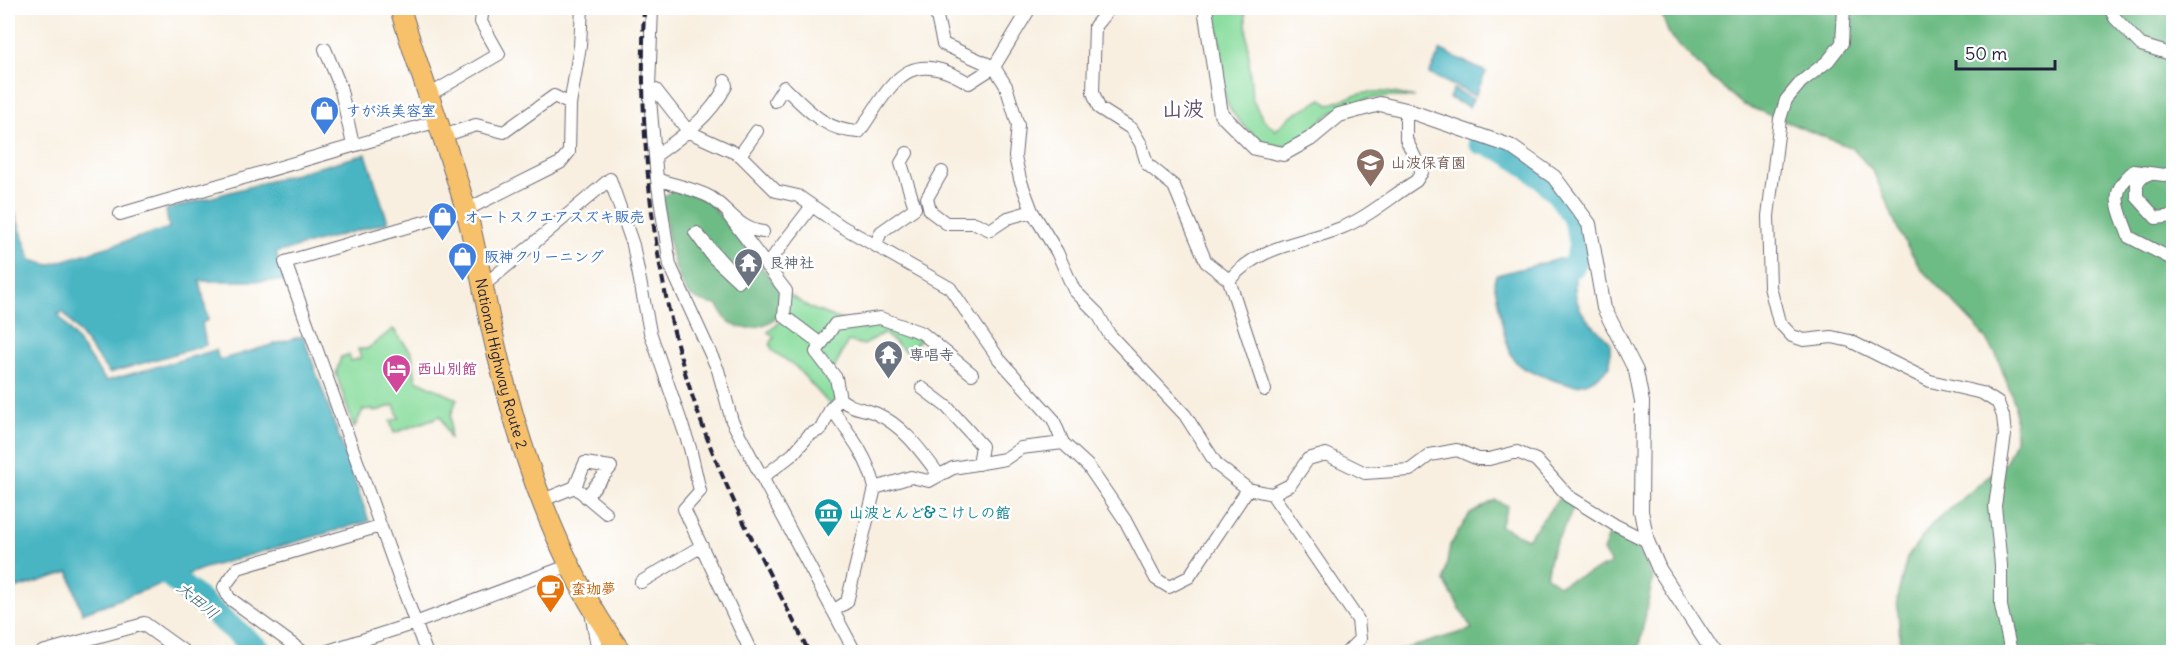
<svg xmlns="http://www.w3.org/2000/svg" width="2181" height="660" font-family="Delius,'Klee One',sans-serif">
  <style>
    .green { fill: #89dd9e; stroke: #56806c; stroke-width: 1.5 }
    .forest { fill: #6ebc85; stroke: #486f60; stroke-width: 1.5 }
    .water { fill: #48b5c3; stroke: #356c7f; stroke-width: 1.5 }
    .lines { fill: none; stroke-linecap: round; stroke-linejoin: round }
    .river { stroke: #48b5c3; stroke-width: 24 }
    .pedestrian-casing { stroke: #6d6a75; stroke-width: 10 }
    .minor-casing { stroke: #6d6a75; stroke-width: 14 }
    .tertiary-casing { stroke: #6d6a75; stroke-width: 16 }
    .trunk-casing { stroke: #6d6a75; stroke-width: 22 }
    .pedestrian { stroke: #fff; stroke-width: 8 }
    .minor { stroke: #fff; stroke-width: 12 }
    .tertiary { stroke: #fff; stroke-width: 14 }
    .trunk { stroke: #f6c16b; stroke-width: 20 }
    .rail { stroke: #22223b; stroke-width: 4; stroke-dasharray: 9 4.5; stroke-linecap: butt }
    .labels { text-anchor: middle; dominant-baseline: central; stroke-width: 5; stroke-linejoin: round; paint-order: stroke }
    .shop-label { font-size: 15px; font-weight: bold; fill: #366cbe; stroke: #fff; text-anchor: start }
    .education-label { font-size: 15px; font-weight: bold; fill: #785e54; stroke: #fff; text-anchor: start }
    .worship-label { font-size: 15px; font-weight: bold; fill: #5b616d; stroke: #fff; text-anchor: start }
    .street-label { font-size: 15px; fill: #22223b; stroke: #fff }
    .hotel-label { font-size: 15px; font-weight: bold; fill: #b23c85; stroke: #fff; text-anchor: start }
    .culture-label { font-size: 15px; font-weight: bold; fill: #0d838f; stroke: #fff; text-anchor: start }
    .food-label { font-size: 15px; font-weight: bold; fill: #c56008; stroke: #fff; text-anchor: start }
    .water-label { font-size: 16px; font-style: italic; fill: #315d71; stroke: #fff }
    .district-label { font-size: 21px; font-weight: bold; fill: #614f6d; stroke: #fff }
  </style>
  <rect width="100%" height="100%" fill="#fff"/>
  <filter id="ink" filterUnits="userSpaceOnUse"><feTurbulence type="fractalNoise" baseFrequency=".0167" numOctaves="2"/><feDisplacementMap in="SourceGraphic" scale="12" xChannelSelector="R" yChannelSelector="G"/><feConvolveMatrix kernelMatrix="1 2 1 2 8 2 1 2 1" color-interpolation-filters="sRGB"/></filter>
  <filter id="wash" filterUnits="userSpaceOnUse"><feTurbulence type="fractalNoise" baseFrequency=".008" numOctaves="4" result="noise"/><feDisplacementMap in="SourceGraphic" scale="24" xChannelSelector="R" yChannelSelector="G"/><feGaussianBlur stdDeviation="1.35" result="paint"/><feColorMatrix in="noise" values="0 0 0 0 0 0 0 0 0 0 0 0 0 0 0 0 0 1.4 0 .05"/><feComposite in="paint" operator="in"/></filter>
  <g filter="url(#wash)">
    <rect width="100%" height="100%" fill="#f8efe0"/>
    <path class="green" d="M1213 8H1245L1252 99 1263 119 1276 130 1292 115 1322 99 1329 105C1363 90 1380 88 1415 98 1382 95 1352 97 1324 118 1315 125 1305 137 1296 142 1282 149 1268 145 1257 137 1218 107 1225 93 1221 48 1219 35 1215 21 1213 8Z
      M788 294 810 308 866 329 871 321 880 320 921 339 908 353 883 333 864 345 848 341 831 375 838 397 830 405 795 366 773 351 770 345 774 337 768 332 782 320Z
      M393 329 412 353 416 380 457 399 451 415 450 439 441 416 394 433 390 421 399 418 394 405 374 412 373 409 363 410 354 428 336 373 341 357 349 355 351 361 361 358 358 349H367Z"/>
    <path class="forest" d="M1659 8H2173V652H1901L1897 598 1907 558 1930 526 2006 462 2015 441V404L1996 354 1977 327 1922 270 1901 236 1873 171 1852 148 1742 104 1707 74 1669 34Z
      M674 189 707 200 782 292 780 315C767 326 744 334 729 322 724 319 721 310 718 305 708 304 699 302 691 296 671 279 667 223 662 198Z
      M1562 495 1575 505 1551 553 1546 576 1559 585 1611 564 1603 551 1612 527 1634 540 1653 578 1638 651 1641 652H1395L1472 629 1444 581 1450 545 1470 514 1495 500 1508 506 1500 526 1527 539Z"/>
    <path class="water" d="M1441 50 1486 72 1475 96 1429 74Z
      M1453 89 1473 99 1469 107 1449 98Z
      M366 154 388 222 276 253 285 281H200L208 320 202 323 206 345 109 373 64 313 58 314 106 381 216 350 219 360 303 336 369 521 205 568 82 613 69 572 8 591V194L31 260 49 265 169 228 166 210Z
      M1559 259 1567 260C1580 273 1572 285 1577 301 1583 320 1598 329 1610 342V366C1584 392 1571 387 1540 375 1532 372 1521 369 1516 362 1502 344 1500 304 1494 282L1496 275Z"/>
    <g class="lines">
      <path class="river" d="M1480 142C1489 145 1499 147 1507 152 1540 171 1600 223 1573 266
        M150 559 261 652"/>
    </g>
  </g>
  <g filter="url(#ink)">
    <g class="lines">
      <defs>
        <path id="pedestrian" d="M697 231 742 281 739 284 712 259 693 233Z"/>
        <path id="minor" d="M652 8 649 88 657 179 670 265 718 370 732 421 855 652
          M916 8 936 12 943 44 994 67 1006 86 1018 125 1015 157 1020 179 1032 211 1057 252 1074 290 1098 314 1109 334 1185 415 1217 465 1248 489 1272 494 1358 620 1360 639 1347 652
          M1110 8 1095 26 1093 92 1099 108 1132 129 1141 144 1147 164 1174 186 1206 262 1229 280 1265 390
          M1844 8 1842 43 1828 61 1801 82 1786 100 1780 119 1768 216 1770 287 1779 322 1792 336 1804 340 1832 337 1850 341 1930 381 1982 393 1998 403 2003 416 2005 435 1995 506 2001 565V606L2011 652
          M2110 8 2115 18 2141 45 2174 55
          M325 49 340 86 353 145
          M649 88 656 90 689 132 740 155 776 191 798 196 841 226 950 288 999 359 1053 419 1063 443 1088 466 1125 520 1156 579 1169 587 1189 577 1248 489
          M429 95 499 54 481 22 483 8
          M775 101 784 87C807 109 825 131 859 132 892 85 906 44 969 83L994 67 1030 8
          M443 136 476 125 504 132 554 96 570 104
          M740 155 757 131
          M655 156C683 136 710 117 726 86L725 81
          M942 172 927 198 930 211 946 223H975L990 230 1008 218 1032 211
          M2174 172 2164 175 2134 171C2107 193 2119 208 2129 237L2174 260
          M2148 173 2137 182V197L2156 218 2174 216
          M657 179C673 185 695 189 710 197 729 209 738 229 763 232
          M120 214 438 121
          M729 216 786 291 784 316 821 344
          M876 244 881 232 915 208 901 163 907 153
          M766 266 812 206
          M1229 280C1262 244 1298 245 1341 228 1367 218 1392 196 1416 181L1422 172 1406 139V110
          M483 286 610 179 633 245 650 332 690 448 700 491 684 509 751 652
          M922 388 947 407 982 446 979 464
          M939 475C921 451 903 425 875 413 859 407 855 410 840 399L836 378 816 352 835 324 880 318 922 333 972 374
          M763 477 793 454 809 435 821 429 831 408
          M875 488 911 477 929 481 953 468 1005 459 1021 448 1063 443
          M1272 494 1290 485 1308 459 1326 454 1365 473 1410 470 1430 455 1457 450 1478 459H1489L1517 452 1536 460 1568 496 1615 525 1647 541
          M586 497 611 467 585 463 575 487 606 513
          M543 500 575 487
          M641 582 702 546
          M833 611 847 602 875 488C868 457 849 433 831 408L840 399
          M591 612 598 652
          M42 652 144 624
          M303 652 229 598 224 587 238 568 380 526
          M325 652 415 623 570 565
          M426 652 285 262 466 210 560 163 569 152 570 105 580 46 582 8"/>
        <path id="tertiary" d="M1205 8 1221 114 1255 148 1283 154 1310 139 1339 115 1380 104 1406 110 1510 146 1554 177 1589 224 1604 308 1636 371 1642 402 1641 511 1647 541 1659 569 1713 652
          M144 624 183 652"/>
        <g id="trunk">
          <path id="s1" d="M400 8C420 76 447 142 466 210 478 256 485 302 496 348 520 453 558 564 621 652"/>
        </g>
      </defs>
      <use href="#pedestrian" class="pedestrian-casing"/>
      <use href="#minor" class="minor-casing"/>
      <use href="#tertiary" class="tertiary-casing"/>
      <use href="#trunk" class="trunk-casing"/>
      <use href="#pedestrian" class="pedestrian"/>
      <use href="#minor" class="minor"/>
      <use href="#tertiary" class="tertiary"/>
      <use href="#trunk" class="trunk"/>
      <path class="rail" d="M644 8C638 152 655 300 706 435 734 510 774 581 809 652"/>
    </g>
  </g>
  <defs>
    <symbol id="shop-pin" viewBox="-11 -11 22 30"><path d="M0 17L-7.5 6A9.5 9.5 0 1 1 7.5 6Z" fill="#3f7fe0" stroke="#fff"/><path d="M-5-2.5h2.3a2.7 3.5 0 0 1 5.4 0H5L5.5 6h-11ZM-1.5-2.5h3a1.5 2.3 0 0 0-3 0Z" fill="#fff"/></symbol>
    <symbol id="school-pin" viewBox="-11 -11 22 30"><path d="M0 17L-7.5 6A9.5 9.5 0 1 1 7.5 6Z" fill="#8d6e63" stroke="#fff"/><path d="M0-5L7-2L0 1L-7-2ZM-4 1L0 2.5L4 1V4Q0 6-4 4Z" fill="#fff"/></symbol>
    <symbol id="temple-pin" viewBox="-11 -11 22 30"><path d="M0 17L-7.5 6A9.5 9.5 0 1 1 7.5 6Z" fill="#6b7280" stroke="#fff"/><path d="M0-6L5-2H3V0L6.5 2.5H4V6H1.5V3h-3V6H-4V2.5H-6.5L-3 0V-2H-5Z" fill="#fff"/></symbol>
    <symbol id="hotel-pin" viewBox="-11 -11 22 30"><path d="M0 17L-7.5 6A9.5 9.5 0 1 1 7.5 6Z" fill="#d1479c" stroke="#fff"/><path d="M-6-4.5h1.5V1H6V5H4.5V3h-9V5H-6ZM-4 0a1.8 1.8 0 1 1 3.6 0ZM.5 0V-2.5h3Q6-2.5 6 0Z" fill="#fff"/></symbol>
    <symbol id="museum-pin" viewBox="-11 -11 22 30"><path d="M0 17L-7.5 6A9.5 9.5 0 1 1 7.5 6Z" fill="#0f9aa8" stroke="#fff"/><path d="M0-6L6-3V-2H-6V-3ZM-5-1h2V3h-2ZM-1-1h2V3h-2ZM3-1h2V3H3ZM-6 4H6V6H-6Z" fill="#fff"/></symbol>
    <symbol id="cafe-pin" viewBox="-11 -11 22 30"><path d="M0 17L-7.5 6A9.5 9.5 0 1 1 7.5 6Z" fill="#e8710a" stroke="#fff"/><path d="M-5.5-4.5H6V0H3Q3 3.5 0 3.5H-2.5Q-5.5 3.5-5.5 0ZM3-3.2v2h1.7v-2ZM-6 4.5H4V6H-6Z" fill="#fff"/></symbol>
  </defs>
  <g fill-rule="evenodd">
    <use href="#shop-pin" x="308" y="94" width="33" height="45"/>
    <use href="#school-pin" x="1354" y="146" width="33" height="45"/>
    <use href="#shop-pin" x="426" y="200" width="33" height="45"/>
    <use href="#shop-pin" x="446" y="240" width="33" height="45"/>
    <use href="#temple-pin" x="732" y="246" width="33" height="45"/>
    <use href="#temple-pin" x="872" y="338" width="33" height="45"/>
    <use href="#hotel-pin" x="380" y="352" width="33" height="45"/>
    <use href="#museum-pin" x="812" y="496" width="33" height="45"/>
    <use href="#cafe-pin" x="534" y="572" width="33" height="45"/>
  </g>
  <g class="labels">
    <g class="shop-label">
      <text x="346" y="110">すが浜美容室</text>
      <text x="464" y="216">オートスクエアスズキ販売</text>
      <text x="484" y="256">阪神クリーニング</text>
    </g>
    <g class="education-label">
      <text x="1391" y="162">山波保育園</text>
    </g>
    <g class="worship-label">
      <text x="769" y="262">艮神社</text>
      <text x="909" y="354">専唱寺</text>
    </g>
    <g class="street-label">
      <text stroke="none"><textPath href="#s1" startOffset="370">National Highway Route 2</textPath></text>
    </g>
    <g class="hotel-label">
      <text x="417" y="368">西山別館</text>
    </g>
    <g class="culture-label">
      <text x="849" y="512">山波とんど&amp;こけしの館</text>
    </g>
    <g class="food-label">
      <text x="571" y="588">蛮珈夢</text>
    </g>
    <g class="water-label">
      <text transform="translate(198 600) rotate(40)">大田川</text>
    </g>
    <g class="district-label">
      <text x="1183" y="108">山波</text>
    </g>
  </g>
  <rect width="2181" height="660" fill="none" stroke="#fff" stroke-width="30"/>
  <path d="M1956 60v9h99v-9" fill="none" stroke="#22223b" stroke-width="3"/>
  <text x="1965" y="60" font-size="18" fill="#22223b" stroke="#ffffff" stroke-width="4.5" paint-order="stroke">50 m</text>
</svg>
